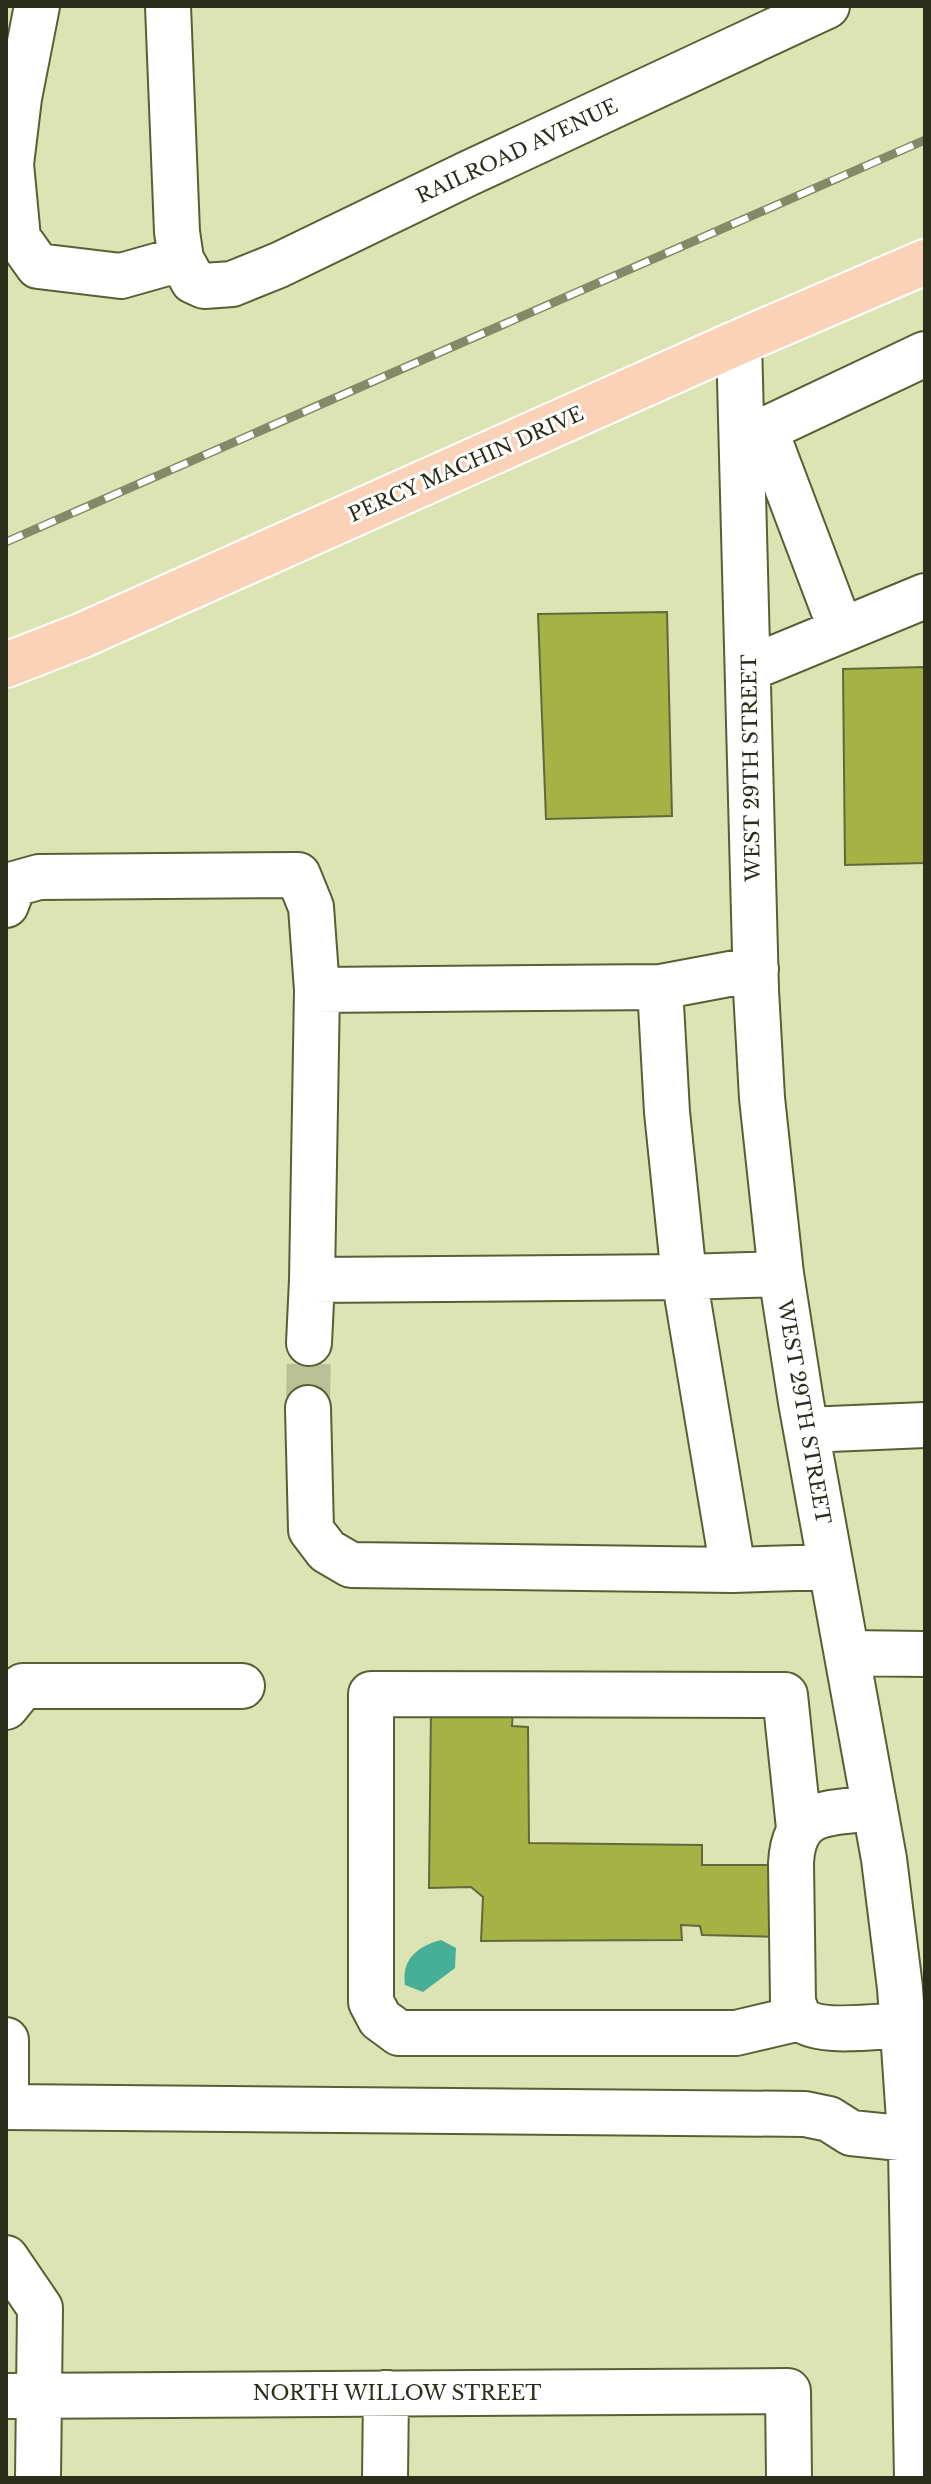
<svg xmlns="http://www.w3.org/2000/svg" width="931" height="2484" font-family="'Libre Baskerville',serif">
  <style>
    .water { fill: #47ae97 }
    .building { fill: #a5b344; stroke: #62683d; stroke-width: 2 }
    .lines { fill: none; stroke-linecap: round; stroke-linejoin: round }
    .minor-tunnel { stroke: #b9c095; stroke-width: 44; stroke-dasharray: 44 22; stroke-linecap: butt }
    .minor-casing { stroke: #595f34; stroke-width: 48 }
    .major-casing { stroke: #fff; stroke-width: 48 }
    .minor { stroke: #fff; stroke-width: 44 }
    .major { stroke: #f9d2b7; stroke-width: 44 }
    .rail-casing { stroke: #848968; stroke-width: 9 }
    .rail { stroke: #fff; stroke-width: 6; stroke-dasharray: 18; stroke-linecap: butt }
    .labels { text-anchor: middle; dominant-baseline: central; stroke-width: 6; stroke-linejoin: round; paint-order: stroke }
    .street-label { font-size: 20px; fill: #2b2e1b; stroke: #fff }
  </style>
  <rect width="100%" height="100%" fill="#dce4b4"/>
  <path class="water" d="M441 1940 456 1948 455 1968 423 1992 405 1985C401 1959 418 1946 441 1940Z"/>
  <path class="building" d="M667 612 672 816 546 819 538 614Z
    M925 667V863L845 865 843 669Z
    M431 1707 513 1708 512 1726 528 1727 529 1843 702 1845V1865H780L779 1937 702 1935 700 1926 681 1925 682 1940 481 1941 483 1897 471 1887 429 1888Z"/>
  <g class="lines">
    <path class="minor-tunnel" d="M308 1408 309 1343"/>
    <defs>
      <path id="minor" d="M37 6 19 98 11 164 18 238 38 266 121 276 181 259
        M168 6 177 232 181 259 193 281 204 286 232 284 279 265 467 174 827 6
        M739 342 756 990 762 1098 781 1274 801 1402 884 1859 900 1988 911 2149 917 2478
        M765 429 841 630
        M743 440 925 354
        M748 669 925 596
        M6 905 14 884 39 877 298 875 311 907 317 990 660 987 756 969
        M317 990 312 1280 684 1277 667 1112 660 987
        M781 1274 684 1277 733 1570 831 1567
        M309 1343 312 1280
        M308 1408 311 1530 327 1551 351 1565 733 1570
        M806 1430 925 1425
        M847 1653 925 1654
        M6 1707 23 1686H242
        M875 1808C829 1814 794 1807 791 1863L793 2002C795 2007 797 2015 801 2019 820 2035 878 2026 903 2025
        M799 1828 785 1695 371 1694V2002L380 2019 399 2033H736L800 2018
        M6 2040V2106
        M6 2107 805 2114 829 2119 851 2133 910 2139
        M6 2258 40 2308 38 2478
        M6 2396 788 2391 789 2478
        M385 2478 386 2393"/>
      <path id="major" d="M6 665 83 635 739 342 925 262"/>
    </defs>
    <use href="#minor" class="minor-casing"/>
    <use href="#major" class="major-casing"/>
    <use href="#minor" class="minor"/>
    <use href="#major" class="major"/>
    <defs>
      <path id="rail" d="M6 542 925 140"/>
    </defs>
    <use href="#rail" class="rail-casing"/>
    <use href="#rail" class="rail"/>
  </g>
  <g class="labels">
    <g class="street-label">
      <text transform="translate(517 151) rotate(-25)">RAILROAD AVENUE</text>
      <text transform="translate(466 464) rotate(-24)">PERCY MACHIN DRIVE</text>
      <text transform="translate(751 768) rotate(-91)">WEST 29TH STREET</text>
      <text transform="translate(804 1412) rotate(80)">WEST 29TH STREET</text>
      <text x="397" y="2393">NORTH WILLOW STREET</text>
    </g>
  </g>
  <rect width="931" height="2484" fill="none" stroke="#2b2e1b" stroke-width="16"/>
</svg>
